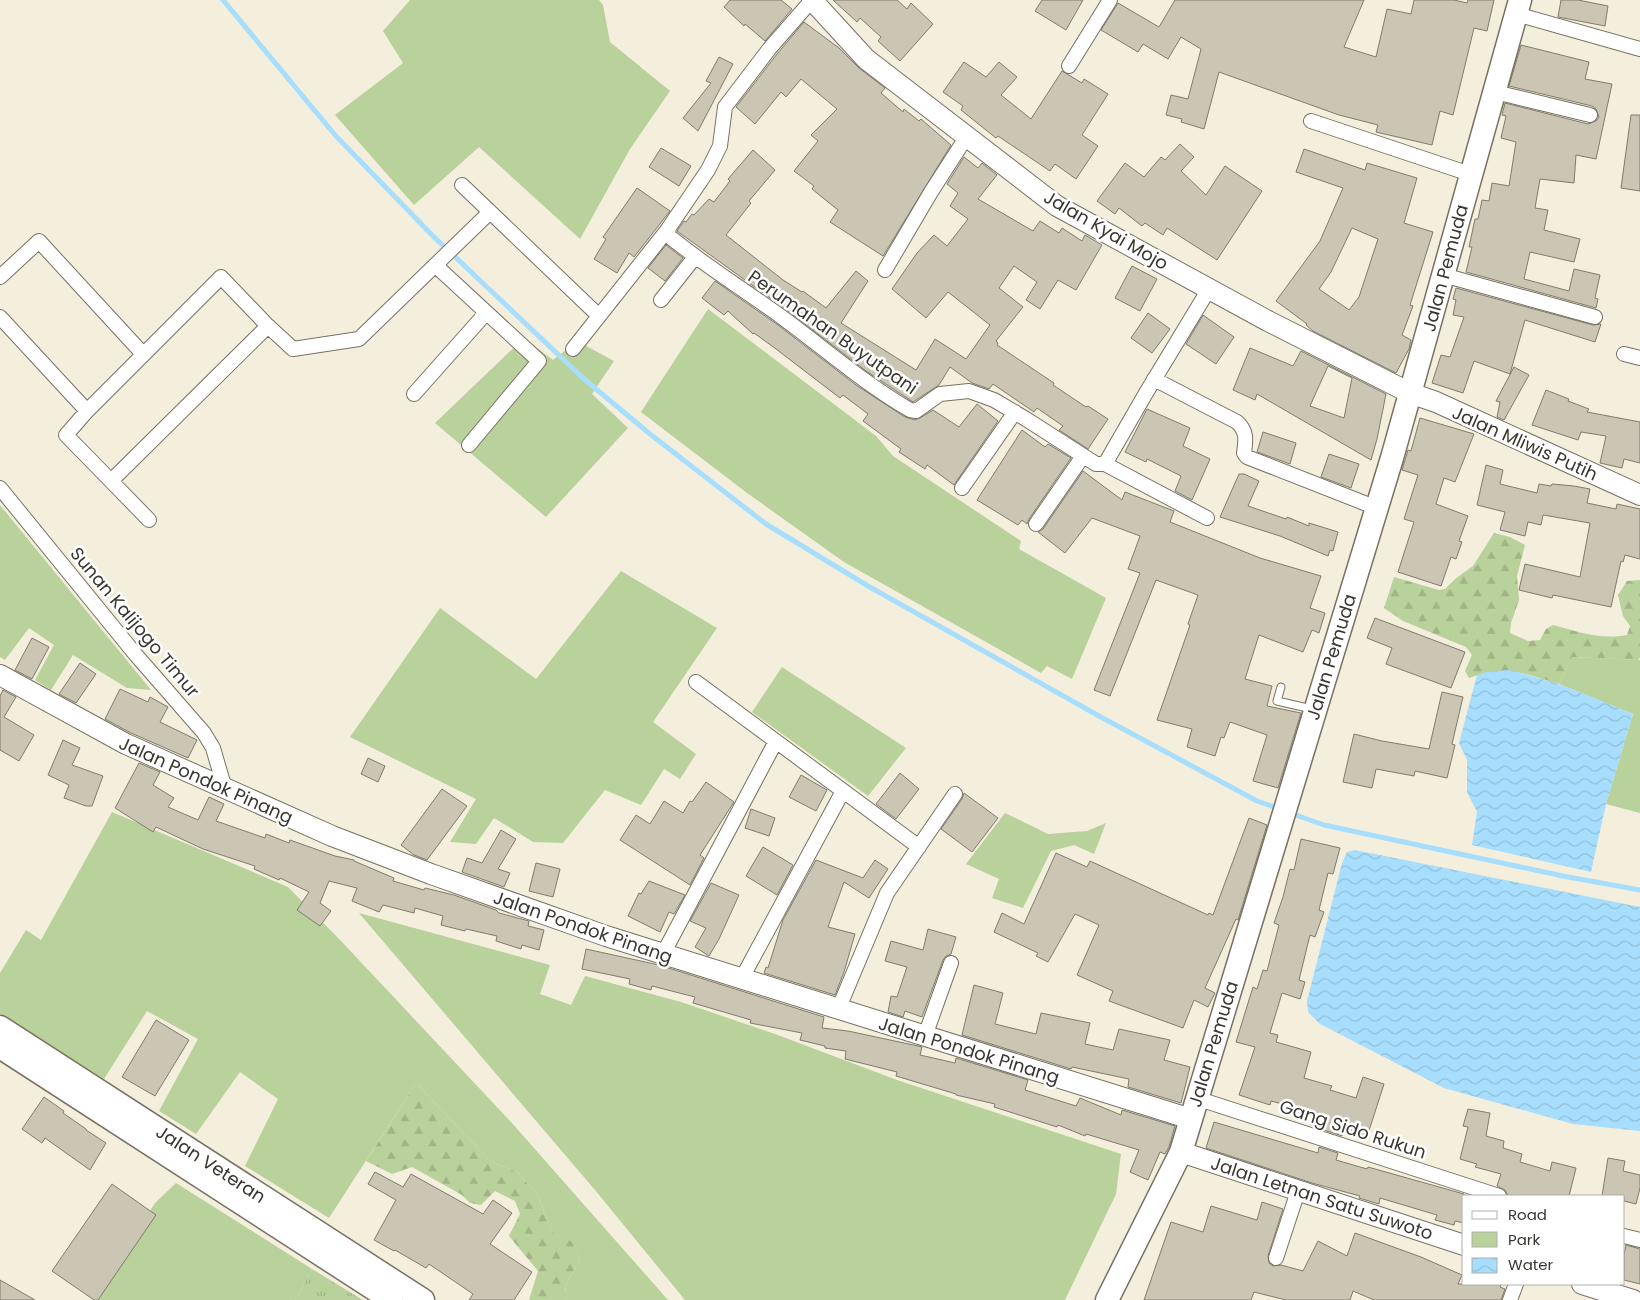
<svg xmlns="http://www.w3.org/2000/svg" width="1640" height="1300" font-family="Poppins,sans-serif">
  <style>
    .green { fill: #b9d19a }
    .forest { fill: url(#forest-firs) }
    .park { fill: url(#park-tufts) }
    .water { fill: url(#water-waves) }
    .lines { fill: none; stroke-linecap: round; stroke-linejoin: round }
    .stream { stroke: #a8defd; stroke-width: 5 }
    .building { fill: #cbc5b4; stroke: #817b6c; fill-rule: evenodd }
    .lane-casing { stroke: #777162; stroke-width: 9 }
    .street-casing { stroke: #777162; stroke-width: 16 }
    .secondary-casing { stroke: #777162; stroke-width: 22 }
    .primary-casing { stroke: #777162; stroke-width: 25 }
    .lane { stroke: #fff; stroke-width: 7 }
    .street { stroke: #fff; stroke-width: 14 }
    .secondary { stroke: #fff; stroke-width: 20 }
    .primary { stroke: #fff; stroke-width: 22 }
    .labels { text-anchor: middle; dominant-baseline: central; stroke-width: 5; stroke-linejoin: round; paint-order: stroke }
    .street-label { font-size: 18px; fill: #38362f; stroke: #fff }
  </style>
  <defs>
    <pattern id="forest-firs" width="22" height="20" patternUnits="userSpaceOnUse" patternTransform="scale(1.25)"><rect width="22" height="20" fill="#b9d19a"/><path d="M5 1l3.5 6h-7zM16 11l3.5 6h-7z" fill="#a0b485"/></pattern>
    <pattern id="park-tufts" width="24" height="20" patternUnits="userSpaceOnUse" patternTransform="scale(1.25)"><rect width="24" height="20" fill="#b9d19a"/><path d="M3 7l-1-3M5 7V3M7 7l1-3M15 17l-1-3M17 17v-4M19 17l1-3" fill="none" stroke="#a0b485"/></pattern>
    <pattern id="water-waves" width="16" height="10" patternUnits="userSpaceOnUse" patternTransform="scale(1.25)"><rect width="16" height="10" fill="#a8defd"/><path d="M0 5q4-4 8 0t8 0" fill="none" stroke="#91bfd9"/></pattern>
  </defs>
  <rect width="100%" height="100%" fill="#f4eedd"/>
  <path class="green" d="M410 0H599L603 5 610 42 670 91 630 149 580 239 479 147 414 205 335 115 403 63 383 31Z
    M708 309 876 436 893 456 1021 541 1019 549 1106 598 1072 679 1047 666 1041 673 844 562 747 493 641 412Z
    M524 338 553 360 577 341 614 361 592 394 628 428 546 517 435 423Z
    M0 505 151 690 127 688 73 655 51 690 35 680 54 645 29 628 5 660 0 657Z
    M621 571 717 628 653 722 696 754 680 779 664 769 641 805 605 790 563 843 533 842 494 818 476 844 450 842 476 799 350 737 440 608 536 679Z
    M1572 657 1640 660V813L1606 804 1633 714 1559 684Z
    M782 667 906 748 868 796 752 712Z
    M112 812 288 887 342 942 511 1122 668 1300H567L565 1286 580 1259 572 1243 553 1233 537 1194 517 1172 491 1162 416 1083 329 1218 245 1166 278 1099 240 1072 196 1134 159 1111 198 1039 147 1011 104 1079 0 1014V973L26 930 41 940Z
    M1005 813 1048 834 1087 831 1106 823 1094 854 1074 845 1051 851 1023 908 992 898 999 879 966 864Z
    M359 913 550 965 540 994 571 1005 585 976 681 1002 775 1034 897 1080 1121 1154 1116 1194 1065 1300H685L595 1190Z
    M176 1183 312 1269 295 1300H94L155 1203Z"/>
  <path class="forest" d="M1494 533 1510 537 1525 545 1517 576 1519 600 1511 623 1510 633 1528 641 1540 640 1546 629 1553 625C1578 632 1600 640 1627 635L1630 626 1623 616 1618 595 1627 581 1640 580V658L1638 660 1572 657 1559 684C1524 673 1506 665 1469 678L1465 671 1472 655 1466 647 1403 621 1384 608 1394 577 1439 590 1445 589 1455 579 1473 566Z
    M416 1083 491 1162 517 1172 537 1194 553 1233 572 1242 580 1259 565 1286 567 1300H529L538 1271 509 1236 520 1214 515 1201 495 1191 481 1205 470 1203 462 1195 412 1167 392 1174 366 1161Z"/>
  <path class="park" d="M312 1269 363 1300H295Z"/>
  <path class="water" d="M1508 670C1552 679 1592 697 1633 714L1606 804 1591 872 1472 845 1477 812 1467 792V760L1459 743 1477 675 1487 672Z
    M1355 850 1640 907V1131L1573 1124 1444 1088 1320 1024 1308 1012 1307 1001 1342 863 1347 852Z"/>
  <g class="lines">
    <path class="stream" d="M223 0 335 135 432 235 584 379 650 434 766 524 868 586 1099 716 1257 801 1280 809
      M1290 813 1324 825 1563 876 1640 890"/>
  </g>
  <path class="building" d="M730 0H781L792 9 765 41 745 24 744 26 724 7Z
    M833 0H897L907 9 911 3 933 24 900 61 878 41 881 37 860 18 857 22Z
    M1042 0H1083L1066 30 1035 11Z
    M1175 0H1364L1344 47 1376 57 1387 9 1411 14 1414 0H1454L1467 3 1468 0H1494L1487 31 1474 28 1453 115 1440 111 1432 145 1376 132 1378 125 1339 115 1219 72 1204 129 1181 122 1182 119 1166 115 1171 95 1188 99 1201 49 1181 37 1168 59 1143 44 1138 52 1101 30 1118 3 1159 27Z
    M1561 0H1578L1608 6 1605 26 1558 17Z
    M804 22 839 48 859 68 885 88 881 93 903 112 904 109 919 121 921 119 951 145 883 256 830 222 838 210 812 189 814 186 794 171 818 141 811 135 837 109 801 79 786 97 781 92 755 124 736 107 777 54Z
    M1521 45 1589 62 1585 79 1612 84 1596 159 1576 155 1574 183 1540 179 1535 208 1548 210 1544 230 1580 239 1574 262 1530 252 1524 279 1569 291 1574 269 1600 275 1595 298 1598 299 1596 308 1466 272 1472 247H1469L1475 219H1478L1482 200 1489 201 1492 183 1509 186 1516 142 1501 138 1506 116 1502 115 1505 103 1588 124 1596 121 1599 117 1596 109 1592 106 1509 86Z
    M719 57 733 64 698 131 683 118 711 83 706 81Z
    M964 62 986 77 999 62 1017 77 1001 95 1031 119 1062 71 1082 83 1084 79 1108 94 1082 135 1098 146 1076 179 1055 164 1050 171 998 136 996 138 961 110 963 106 943 92Z
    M1631 115H1640V191L1621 188Z
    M1180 144 1194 157 1181 171 1206 195 1225 166 1262 191 1217 260 1167 228 1163 235 1145 223 1142 226 1119 208 1115 214 1097 201 1125 163 1144 177 1161 157 1165 160Z
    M661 148 691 166 679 186 649 167Z
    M1304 149 1365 170 1367 163 1417 178 1404 223 1433 232 1410 305 1413 306 1402 335 1411 340 1409 349 1396 373 1313 331 1306 325 1307 324 1276 301 1320 241 1343 188 1296 172ZM1352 228 1378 239 1359 297 1349 310 1319 289 1331 272Z
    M753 150 775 170 749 201 751 203 726 235 783 280 802 292 803 291 826 308 856 271 868 281 841 323 916 370 935 339 966 359 990 325 948 292 926 318 892 289 917 253 934 235 947 246 968 219 950 206 958 193 947 184 964 157 978 168 982 163 997 175 978 199 1033 231 1040 221 1059 233 1062 228 1082 241 1085 235 1102 245 1076 290 1058 280 1040 309 1026 300 1037 282 1014 266 999 288 1023 307 996 341 998 343 997 345 1054 383 1053 385 1086 407 1088 406 1108 419 1088 449 1059 430 1063 426 1037 408 1034 412 993 384 989 389 972 383 950 367 939 385 913 402 866 371 788 311 677 231 684 221 686 222 692 214 694 215 709 199 714 202 730 181 728 179Z
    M637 188 670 211 634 257 629 253 617 273 594 259 606 239 603 237Z
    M666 245 683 258 665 281 648 268Z
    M1132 266 1157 279 1140 311 1115 298Z
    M715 281 778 325 856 385 905 417 915 420 920 418 933 410 959 427 977 404 998 421 954 485 927 465 925 469 899 452 901 449 863 421 868 414 843 395 840 398 776 349 754 333 753 334 728 311 724 315 702 298Z
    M1456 288 1593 325 1601 324 1595 342 1525 320 1510 374 1474 361 1463 393 1432 383 1441 355 1450 357 1464 317 1453 315 1456 300 1453 299Z
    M1148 313 1170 329 1152 353 1131 338Z
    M1203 315 1234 337 1216 364 1186 344Z
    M1250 348 1293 366 1301 351 1386 394 1377 439 1371 460 1257 394 1255 400 1233 390ZM1328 366 1352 378 1344 418 1310 406Z
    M1514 367 1529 375 1504 420 1497 417 1500 402 1496 401Z
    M1546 390 1569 399 1568 401 1589 409 1587 412 1640 422V463L1624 459 1622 468 1600 463 1606 436 1581 432 1578 440 1532 425Z
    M1147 409 1190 428 1183 446 1210 459 1192 500 1175 491 1181 476 1147 459 1146 462 1125 452Z
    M1420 418 1474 434 1455 482 1444 478 1436 504 1468 516 1459 541 1462 542 1456 559 1451 557 1441 586 1398 572 1414 522 1404 519 1418 475 1402 470 1408 450 1411 451Z
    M1022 430 1045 447 1048 444 1071 458 1029 519 1027 524 1022 520 1018 525 977 500Z
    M1263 432 1296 443 1290 464 1257 452Z
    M1329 454 1359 464 1351 488 1321 477Z
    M1486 465 1503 470 1500 484 1537 493 1539 484 1551 486 1552 484 1574 486 1590 489 1587 503 1616 509 1617 504 1640 509V559L1625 555 1623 562 1621 561 1611 607 1553 595 1552 598 1519 590 1525 564 1580 577 1590 523 1543 515 1541 525 1528 522 1525 536 1500 530 1505 512 1477 505Z
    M1083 471 1122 500 1125 492 1174 511 1170 522 1260 558 1321 576 1310 608 1325 613 1319 633 1312 630 1303 652 1259 635 1245 679 1272 686 1267 706 1301 713 1278 788 1253 781 1267 735 1230 722 1224 738 1221 737 1215 756 1187 747 1192 729 1157 720 1190 625 1188 624 1198 595 1156 580 1110 696 1094 690 1140 573 1128 569 1140 536 1092 518 1065 553 1038 532 1043 529Z
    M1239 474H1244L1259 481 1248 506 1286 519 1287 517 1309 526V523L1338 532 1333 551 1330 550 1328 556 1280 536 1220 517Z
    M1375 618 1465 652 1451 688 1386 664 1392 648 1367 638Z
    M32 638 49 647 32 679 15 670Z
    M80 663 96 674 76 703 59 694Z
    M120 689 148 702 150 697 168 707 160 722 197 740 188 758 131 733 105 719Z
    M3 690 16 697 4 717 34 735 19 761 0 750V696Z
    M1442 692 1463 697 1452 744 1455 745 1447 778 1415 771 1414 776 1376 769 1372 788 1343 782 1354 734 1382 741 1429 749Z
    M63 740 80 748 72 765 103 776 92 806H86L64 798 69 785 48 775Z
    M368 758 385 766 378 782 361 774Z
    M139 763 160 772 153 785 174 798 168 807 198 820 209 797 224 804 216 821 265 838 266 834 289 843 290 840 335 856 354 860V861L394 878 393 881 424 890 425 888 454 895 496 910 499 913 529 921 528 926 544 930 539 950 522 945 521 949 496 941 497 936 466 929 465 931 441 925 443 916 415 908 414 913 383 905 379 912 352 901 357 888 329 881 320 903 331 911 320 926 297 910 309 892 280 878 279 880 254 869 255 866 203 849 156 827 153 832 115 808Z
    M900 773 919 789 896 819 876 804Z
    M801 775 827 790 816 811 789 797Z
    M706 782 734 802 700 855 704 858 690 885 620 840 636 815 650 824 664 801 683 813 690 801 692 802Z
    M442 789 467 806 427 860 414 855 401 845Z
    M964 793 998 818 972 852 941 829 962 799Z
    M751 809 775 818 769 836 745 828Z
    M1249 818 1267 825 1238 920 1236 919 1205 988 1215 993 1208 1007 1194 1000 1183 1028 1109 1001 1113 991 1077 975 1099 925 1075 914 1048 962 1036 956 1038 953 994 932 1002 913 1024 924 1056 853 1087 867 1090 861 1208 915 1209 913 1213 915Z
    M501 830 516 839 498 869 510 873 504 887 462 872 467 858 482 863Z
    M1301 839 1340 848 1333 874 1328 873 1319 910 1324 912 1315 937 1310 935 1299 980 1305 982 1300 999 1282 993 1270 1033 1278 1035 1276 1042 1311 1052 1304 1078 1332 1086 1330 1090 1356 1098 1363 1077 1384 1084 1366 1140 1343 1133 1342 1136 1324 1130 1327 1119 1308 1113 1309 1111 1271 1101 1270 1105 1239 1095 1255 1047 1236 1042 1253 987 1257 989 1263 970 1267 971 1279 925 1274 923 1283 897 1290 869 1294 870Z
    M763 847 793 865 777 895 746 876Z
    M816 860 863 878 875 860 888 869 869 898 844 882 828 927 855 934 844 972 835 995 764 973 766 967 768 968 783 920Z
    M536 863 560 869 553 897 529 891Z
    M649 881 685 895 674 914 669 912 660 932 628 916 639 893 641 894Z
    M711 883 739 895 719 939 709 956 695 947 706 928 690 921Z
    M928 929 956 937 951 954 946 956 943 960 922 1017 905 1011 903 1017 888 1012 891 996 897 997 907 967 885 961 891 941 923 950Z
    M586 949 659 965 824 1017 822 1028 848 1031 918 1046 922 1047 920 1055 955 1063 956 1058 1028 1080 1025 1090 1076 1106 1080 1098 1121 1115 1122 1110 1175 1126 1169 1147 1165 1154 1160 1152 1148 1180 1130 1172 1139 1150 1086 1134 1085 1136 1058 1125 1057 1127 994 1107 995 1104 956 1095V1094L896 1076 897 1072 845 1059 846 1051 825 1048V1046L800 1040 802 1033 750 1023 751 1020 693 1003 695 997 652 986 651 990 629 984 630 979 582 969Z
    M974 985 1003 993 995 1024 1036 1034 1041 1013 1090 1023 1085 1044 1113 1050 1119 1029 1170 1040 1164 1060 1190 1067 1181 1103 1128 1087 1129 1079 1072 1067 1071 1069 962 1035Z
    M156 1020 189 1040 155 1096 122 1077Z
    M44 1097 64 1111 63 1113 86 1129V1130L106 1143 90 1170 45 1138 42 1143 22 1129Z
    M1468 1109 1490 1113 1486 1136 1504 1141 1503 1148 1522 1154 1520 1162 1550 1171 1552 1162 1576 1168 1569 1196H1508L1505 1190 1497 1186 1501 1174 1475 1167 1477 1164 1460 1159 1468 1127 1463 1126Z
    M1214 1122 1318 1153 1319 1147 1338 1153 1336 1160 1367 1169 1368 1167 1464 1194V1223L1455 1221 1454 1225 1435 1220 1437 1215 1380 1198 1379 1204 1359 1198 1360 1196 1312 1183 1206 1148Z
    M1608 1158 1625 1161 1623 1171 1640 1175V1188L1636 1204 1624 1201V1196H1602Z
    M375 1172 403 1187 411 1174 483 1214 493 1200 512 1213 490 1244 532 1272 514 1300H469L473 1294 429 1264 426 1268 395 1250 394 1251 374 1240 396 1200 368 1184Z
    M112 1184 156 1215 98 1300H94L52 1271Z
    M1262 1202 1283 1209 1268 1256 1269 1263 1273 1266 1281 1265 1303 1271 1318 1241 1347 1256 1355 1233 1421 1257 1462 1275 1458 1284H1501L1500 1287 1505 1289 1501 1300H1374L1353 1291 1350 1300H1286L1254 1292 1251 1300H1144L1171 1222 1203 1232 1211 1206 1257 1220Z
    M1626 1245 1640 1249V1284L1624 1280V1254Z
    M0 1280 35 1300H0Z"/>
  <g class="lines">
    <defs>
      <path id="lane" d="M1281 687 1277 701 1312 709"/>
      <path id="street" d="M812 0 770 48 725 107 720 146 708 170 668 229 669 236C705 266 745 290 783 318 825 349 865 384 910 410L916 411 940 394 969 391 994 400 1026 419 1096 464H1105L1146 393 1209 289
        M1516 14 1640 49
        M1069 66 1110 0
        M1495 92 1590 115
        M1311 121 1470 174
        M462 185 599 316
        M435 265 539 361 469 445
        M885 270 931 192 967 136
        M1443 275 1595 317
        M0 277 39 241 143 354
        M661 300 695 257
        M0 317 87 411 221 277 268 326 293 349 359 339 490 212
        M573 349 668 229
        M1624 354 1640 358
        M1154 379 1237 422C1247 431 1246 440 1244 453L1247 457 1377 508
        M414 394 486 313
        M87 411 66 435 111 481
        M1105 464 1207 518
        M0 488 136 655 204 733 213 748 225 789
        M962 488 1015 412
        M149 520 111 481 268 326
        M1036 524 1083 456
        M696 682 919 847
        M663 954 776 741
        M742 978 843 791
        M838 1010 887 893 955 794
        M925 1036 951 963
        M1196 1098 1499 1196
        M1624 1236 1640 1240
        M1276 1258 1298 1191
        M1510 1300 1516 1284"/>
      <path id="secondary" d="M812 0 866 59 1057 206 1268 321 1410 393 1436 402 1640 495
        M0 675 126 744 332 836 431 874 606 936 1191 1119
        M1181 1152 1464 1245
        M1582 1284 1633 1300"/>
      <path id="primary" d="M0 1027 423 1300
        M0 1047 391 1300
        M1107 1300 1181 1152 1392 458 1520 0"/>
    </defs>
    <use href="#lane" class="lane-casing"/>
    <use href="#street" class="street-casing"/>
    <use href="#secondary" class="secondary-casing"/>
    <use href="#primary" class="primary-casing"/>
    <use href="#lane" class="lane"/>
    <use href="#street" class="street"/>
    <use href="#secondary" class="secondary"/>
    <use href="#primary" class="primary"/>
  </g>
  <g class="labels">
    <g class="street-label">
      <text transform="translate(1106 230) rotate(30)">Jalan Kyai Mojo</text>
      <text transform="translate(1445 268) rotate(-75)">Jalan Pemuda</text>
      <text transform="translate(833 332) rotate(35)">Perumahan Buyutpani</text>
      <text transform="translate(1525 443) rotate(24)">Jalan Mliwis Putih</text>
      <text transform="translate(135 622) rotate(50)">Sunan Kalijogo Timur</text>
      <text transform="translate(1331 657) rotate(-73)">Jalan Pemuda</text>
      <text transform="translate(206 780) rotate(24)">Jalan Pondok Pinang</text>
      <text transform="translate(583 927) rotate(19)">Jalan Pondok Pinang</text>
      <text transform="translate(1213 1044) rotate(-73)">Jalan Pemuda</text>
      <text transform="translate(969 1050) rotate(17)">Jalan Pondok Pinang</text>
      <text transform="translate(1353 1129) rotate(18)">Gang Sido Rukun</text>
      <text transform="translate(211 1164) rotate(33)">Jalan Veteran</text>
      <text transform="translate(1322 1198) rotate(18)">Jalan Letnan Satu Suwoto</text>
    </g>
  </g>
  <rect x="1462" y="1195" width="162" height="90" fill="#ffffff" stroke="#afafac"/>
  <rect x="1472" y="1211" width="25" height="8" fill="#ffffff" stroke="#afafac"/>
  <text x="1508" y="1220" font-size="15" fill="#38362f">Road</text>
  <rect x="1472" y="1232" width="25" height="15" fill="#b9d19a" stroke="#afafac"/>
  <text x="1508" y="1245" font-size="15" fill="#38362f">Park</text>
  <rect x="1472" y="1258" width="25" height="15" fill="url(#water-waves)" stroke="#afafac"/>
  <text x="1508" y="1270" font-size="15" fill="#38362f">Water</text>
</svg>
